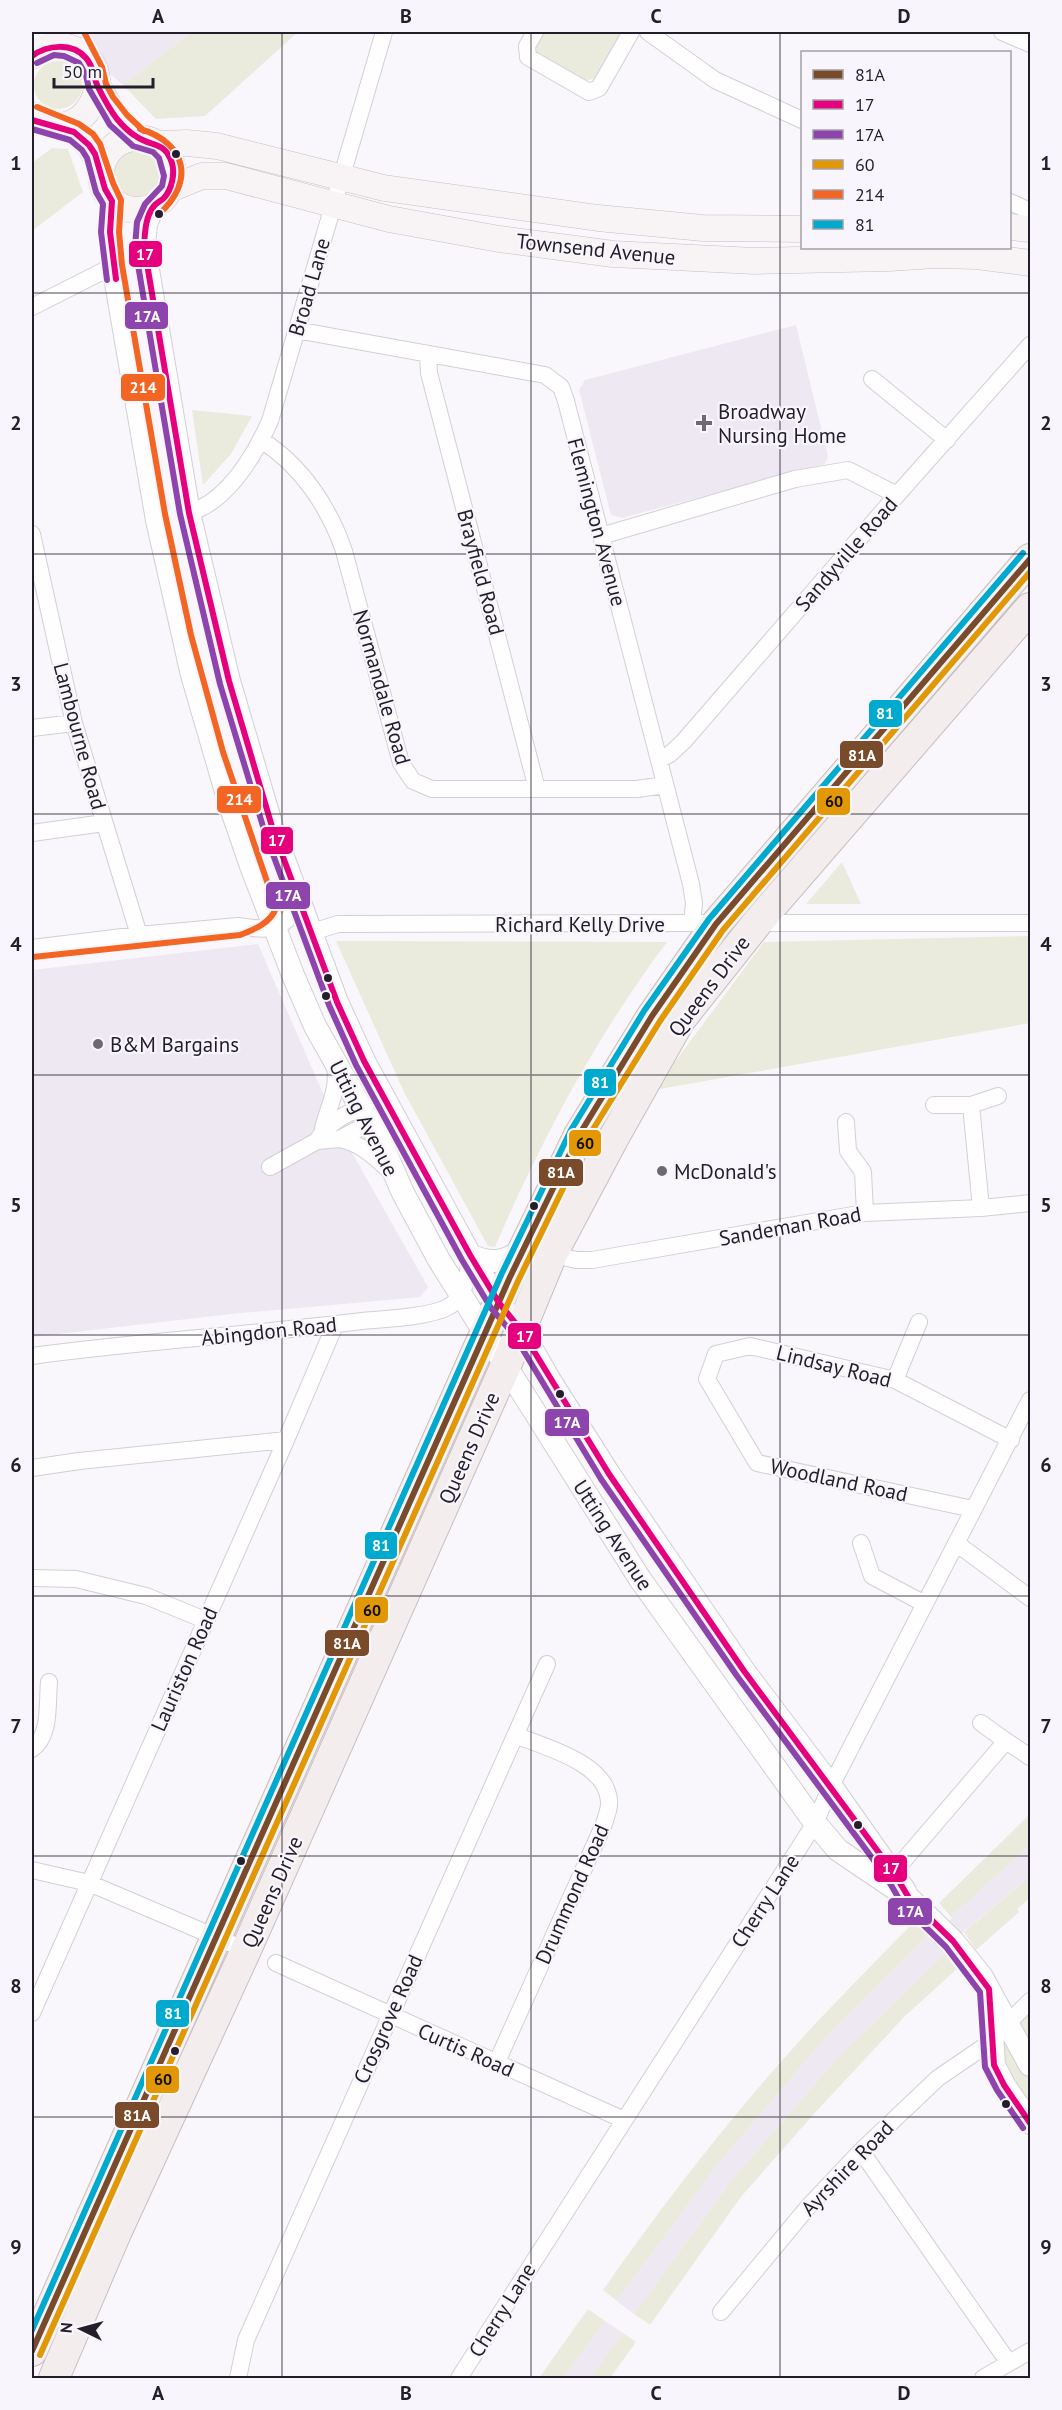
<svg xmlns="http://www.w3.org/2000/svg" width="1062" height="2410" font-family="'PT Sans',sans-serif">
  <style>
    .built { fill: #ede8f2 }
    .green { fill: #eaebdd }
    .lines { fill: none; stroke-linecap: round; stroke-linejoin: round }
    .street-casing { stroke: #d2cfd7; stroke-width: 18 }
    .secondary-casing { stroke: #d2cfd7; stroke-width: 24 }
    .primary-casing { stroke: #c8bec2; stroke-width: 27 }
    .highway-casing { stroke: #c8bec2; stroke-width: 32 }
    .street { stroke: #fefefe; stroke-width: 16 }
    .secondary { stroke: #fefefe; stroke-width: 22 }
    .primary { stroke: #f8f4f5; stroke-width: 26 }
    .highway { stroke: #f4edee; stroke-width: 30 }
    .bus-1-casing { stroke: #f8f6fc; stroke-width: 10 }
    .bus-2-casing { stroke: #f8f6fc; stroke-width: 10 }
    .bus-3-casing { stroke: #f8f6fc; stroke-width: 10 }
    .bus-4-casing { stroke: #f8f6fc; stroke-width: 10 }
    .bus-5-casing { stroke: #f8f6fc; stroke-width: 10 }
    .bus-6-casing { stroke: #f8f6fc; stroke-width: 10 }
    .bus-1 { stroke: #7a4b2a; stroke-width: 6 }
    .bus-2 { stroke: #e5007d; stroke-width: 6 }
    .bus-3 { stroke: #8e44ad; stroke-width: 6 }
    .bus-4 { stroke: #e29804; stroke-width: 6 }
    .bus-5 { stroke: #f26522; stroke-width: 6 }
    .bus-6 { stroke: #00a9ce; stroke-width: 6 }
    .grid { fill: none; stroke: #231e2a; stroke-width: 1.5; stroke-opacity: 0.55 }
    .bus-dot { fill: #231e2a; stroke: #f8f6fc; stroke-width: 2 }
    .poi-dot { fill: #6e6a73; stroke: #f8f6fc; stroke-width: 2 }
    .labels { text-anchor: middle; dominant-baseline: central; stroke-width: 4.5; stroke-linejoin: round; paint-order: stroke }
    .street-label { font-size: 21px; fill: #231e2a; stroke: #f8f6fc }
    .poi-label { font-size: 21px; fill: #231e2a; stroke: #f8f6fc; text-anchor: start }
    .line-badge { stroke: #f8f6fc; stroke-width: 2 }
    .badge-label { font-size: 16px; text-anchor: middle; font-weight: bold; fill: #fff }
    .pale-badge-label { font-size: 16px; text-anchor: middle; font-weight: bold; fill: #111 }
    .neatline { fill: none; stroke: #231e2a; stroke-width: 2 }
    .grid-label { font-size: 20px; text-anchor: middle; font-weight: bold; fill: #231e2a }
  </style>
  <rect width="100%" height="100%" fill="#f9f7fb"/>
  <path class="built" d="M87 32H192L123 85 102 67Z
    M796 325 828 456 825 464 622 518 611 515 579 390 585 380Z
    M258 944 338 1128 428 1287 420 1297 231 1314 32 1337V970Z
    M1030 1845V1876L961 1934 949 1921 952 1918 951 1917Z
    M928 1936 930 1938 933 1936 945 1949 943 1951 945 1954 843 2052 735 2176 634 2314 617 2301 717 2165 827 2036Z
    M605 2321 623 2333 590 2378H564Z"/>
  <path class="green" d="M192 32H298L205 116 156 119 123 85Z
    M545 32H623L594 79 583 81 537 56 536 47Z
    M34 85a24 24 0 1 1 48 0a24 24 0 1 1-48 0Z
    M52 148 68 149 83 192 32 231V163Z
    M112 174a24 24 0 1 1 48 0a24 24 0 1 1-48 0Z
    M192 410 252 416 231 454 203 485Z
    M842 862 861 904H806Z
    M1030 936V1023L654 1090 764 942Z
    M336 941 667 942C597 1035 541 1140 495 1247L488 1246 404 1092Z
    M1030 1814V1845L951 1917 939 1903Z
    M1030 1876V1898L1017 1909 1019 1912 976 1950 964 1932Z
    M914 1922 928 1936 827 2036 717 2165 617 2301 603 2290C668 2197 738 2107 816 2023 848 1989 881 1956 914 1922Z
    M945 1954 958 1968 905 2016 812 2116 740 2198 650 2325 634 2314 735 2176 843 2052Z
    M1023 2009 1030 2016V2123L994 2065 1008 2022Z
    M588 2309 605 2321 564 2378H539Z
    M623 2333 636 2342 610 2378H590Z"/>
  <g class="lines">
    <defs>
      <path id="street" d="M535 32 527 46 528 57 589 92 599 88 631 32
        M648 32 715 80 802 120
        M1002 32 1030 44
        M1010 202 1030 211
        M32 307 113 266
        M296 330 545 375 561 387 566 401 691 884 694 903 692 923
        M428 354 429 373 537 789
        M872 379 947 440
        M261 440C301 465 329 507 344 551L401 763 413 781 432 789H637L665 785
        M189 513C228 501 254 456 270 421L384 32
        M32 534 74 723 139 935
        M601 536 795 479 848 470 897 495
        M32 728 74 723
        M659 760 670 754 684 741 897 495 1030 345
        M32 833 104 823
        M755 923H1030
        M312 932 338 924 702 923
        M32 948 139 935 238 926C270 931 284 932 300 902
        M934 1105H971L981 1208
        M971 1105 998 1096
        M846 1122 848 1151 863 1172 865 1213
        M323 1129C328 1107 339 1090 335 1066
        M339 1139C361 1143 375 1157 391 1172
        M317 1141C327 1123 351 1109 371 1106
        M270 1167 317 1141 339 1139 370 1123 377 1115
        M552 1254 576 1260H592L865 1213 981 1208 1030 1203
        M32 1356C141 1341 252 1335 362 1321 384 1319 430 1317 448 1307 465 1298 469 1272 470 1255
        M895 1380 919 1322
        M32 1468 79 1461 286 1440
        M973 1509 757 1463 707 1379 716 1354 750 1346 895 1380 1011 1440
        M861 1543 872 1576 925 1604
        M956 1543 1030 1598
        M32 1578 76 1579 146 1596 205 1620
        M1006 1741 1030 1757
        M32 1749C51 1736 47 1703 49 1682
        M32 1870 89 1883 246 1950
        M886 1881 1006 1741 981 1723
        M276 1963 624 2120
        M32 2013 286 1440 335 1325
        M1008 2023 1030 2001
        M496 2064 604 1824C606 1817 610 1808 609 1801 607 1763 545 1747 515 1735
        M861 2151 1009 2363
        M721 2312 808 2207 861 2151 938 2078 982 2048 992 2045
        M238 2378 246 2340 547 1664
        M459 2378 815 1823 831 1786 1030 1400
        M983 2378 1030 2351"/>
      <path id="secondary" d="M32 53 37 32
        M112 201 110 232 113 266 157 520 192 675 229 802 251 866 293 975 315 1026 383 1147 403 1193 439 1260 640 1579 815 1823 838 1850 909 1898 953 1941 982 1977 1030 2065
        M153 207 146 224 144 246 189 513 229 681 273 830 337 1002 364 1061 470 1255 499 1303 521 1330 549 1379 609 1474 744 1671 831 1786 905 1891
        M470 1255C489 1264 506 1264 523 1248
        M990 1997 994 2065 1004 2085 1030 2123"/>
      <path id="primary" d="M32 56C42 47 57 43 71 48 128 69 81 156 32 115
        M97 85 117 119 138 138
        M58 125C83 134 93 146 101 171
        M101 174a36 36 0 1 1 72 0a36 36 0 1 1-72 0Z
        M158 144 187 143 217 146 384 188 598 218 703 228 802 229
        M170 189 202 176H226L389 219 499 239 613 254 755 261 889 258 935 255 977 256 1030 263
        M1010 227 1030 229"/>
      <path id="highway" d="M32 2351 510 1277 579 1135 652 1016 716 924 1030 559
        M54 2378 116 2233 246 1950 506 1365 552 1254 613 1139 680 1020 757 923 1030 608"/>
    </defs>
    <use href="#street" class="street-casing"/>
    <use href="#secondary" class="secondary-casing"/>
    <use href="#primary" class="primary-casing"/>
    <use href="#highway" class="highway-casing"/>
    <use href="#street" class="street"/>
    <use href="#secondary" class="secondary"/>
    <use href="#primary" class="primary"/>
    <use href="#highway" class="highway"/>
    <defs>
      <path id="bus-1" d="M32 2351 510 1277 579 1135 652 1016 716 924 1030 559"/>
      <path id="bus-2" d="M32 56C47 45 72 42 86 58 94 67 93 77 98 87 103 97 110 110 117 119 122 125 130 133 137 137 152 147 165 141 172 163 175 174 172 189 164 198 161 201 156 203 154 206 145 217 145 233 144 246L189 513 229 681 273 830 337 1002 364 1061 470 1255 499 1303 521 1330 609 1474 744 1671 894 1873 909 1898 953 1941 989 1989 994 2065 1004 2085 1030 2123
        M32 120 74 132 89 145 95 154 105 189 112 201 110 232 116 279"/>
      <path id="bus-3" d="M37 63 54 55 64 56 79 63 86 75 89 89 110 125 133 146 153 152 159 158 164 176 162 186 145 204 137 222 135 247 180 514 220 684 265 833 329 1005 356 1065 462 1260 491 1308 514 1335 601 1479 737 1676 887 1878 902 1904 946 1947 980 1992 985 2067 997 2090 1023 2128
        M32 129 70 140 82 150 87 158 96 192 103 204 101 232 107 280"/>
      <path id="bus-4" d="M40 2355 518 1281 587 1139 660 1021 723 930 1030 572"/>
      <path id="bus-5" d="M84 32 102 67 106 84 113 97 127 115 144 131
        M140 129C187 143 195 182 159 214
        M33 957 240 935C253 930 271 923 276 908L223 752 191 635 165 514 122 265 119 232 121 200 113 183 100 144 93 134 79 124 37 107"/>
      <path id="bus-6" d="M32 2330 502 1273 571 1130 644 1011 709 919 1023 553"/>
    </defs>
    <use href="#bus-1" class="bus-1-casing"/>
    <use href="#bus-2" class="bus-2-casing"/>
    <use href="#bus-3" class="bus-3-casing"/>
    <use href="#bus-4" class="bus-4-casing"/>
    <use href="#bus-5" class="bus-5-casing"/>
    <use href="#bus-6" class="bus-6-casing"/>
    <use href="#bus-1" class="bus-1"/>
    <use href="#bus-2" class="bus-2"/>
    <use href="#bus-3" class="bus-3"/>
    <use href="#bus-4" class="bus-4"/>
    <use href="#bus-5" class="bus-5"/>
    <use href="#bus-6" class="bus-6"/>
  </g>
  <path class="grid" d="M282 32V2378M531 32V2378M780 32V2378M32 293H1030M32 554H1030M32 814H1030M32 1075H1030M32 1335H1030M32 1596H1030M32 1856H1030M32 2117H1030"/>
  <g class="bus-dot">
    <circle cx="176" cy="154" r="5"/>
    <circle cx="159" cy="214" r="5"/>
    <circle cx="328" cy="978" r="5"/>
    <circle cx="326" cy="996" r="5"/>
    <circle cx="534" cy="1206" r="5"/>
    <circle cx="560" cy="1394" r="5"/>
    <circle cx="858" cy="1825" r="5"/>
    <circle cx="241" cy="1861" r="5"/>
    <circle cx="175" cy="2051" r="5"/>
    <circle cx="1006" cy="2104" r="5"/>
  </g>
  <g class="poi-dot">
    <path d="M701 414h6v6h6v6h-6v6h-6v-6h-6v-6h6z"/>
    <circle cx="98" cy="1044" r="6"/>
    <circle cx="662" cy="1171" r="6"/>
  </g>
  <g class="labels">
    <g class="street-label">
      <text transform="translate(596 249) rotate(6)">Townsend Avenue</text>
      <text transform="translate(309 287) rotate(-74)">Broad Lane</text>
      <text transform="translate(597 522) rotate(75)">Flemington Avenue</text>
      <text transform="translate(846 554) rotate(-49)">Sandyville Road</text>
      <text transform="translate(481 572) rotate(75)">Brayfield Road</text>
      <text transform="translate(382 687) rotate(74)">Normandale Road</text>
      <text transform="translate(80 736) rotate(75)">Lambourne Road</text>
      <text x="580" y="924">Richard Kelly Drive</text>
      <text transform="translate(709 986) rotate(-53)">Queens Drive</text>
      <text transform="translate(364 1118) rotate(63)">Utting Avenue</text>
      <text transform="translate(790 1226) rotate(-10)">Sandeman Road</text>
      <text transform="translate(269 1331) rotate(-6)">Abingdon Road</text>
      <text transform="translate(834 1366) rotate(14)">Lindsay Road</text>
      <text transform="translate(469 1448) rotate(-66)">Queens Drive</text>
      <text transform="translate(839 1480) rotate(12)">Woodland Road</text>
      <text transform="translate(613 1535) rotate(57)">Utting Avenue</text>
      <text transform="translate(184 1669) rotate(-66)">Lauriston Road</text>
      <text transform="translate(272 1892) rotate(-66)">Queens Drive</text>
      <text transform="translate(572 1894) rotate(-66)">Drummond Road</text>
      <text transform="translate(765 1901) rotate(-57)">Cherry Lane</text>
      <text transform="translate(388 2019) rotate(-66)">Crosgrove Road</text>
      <text transform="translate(466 2050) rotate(24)">Curtis Road</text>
      <text transform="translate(847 2168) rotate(-46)">Ayrshire Road</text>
      <text transform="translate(502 2310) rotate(-58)">Cherry Lane</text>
    </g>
    <g class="poi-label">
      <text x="718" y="411">Broadway<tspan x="718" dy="24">Nursing Home</tspan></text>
      <text x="110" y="1044">B&amp;M Bargains</text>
      <text x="674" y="1171">McDonald's</text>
    </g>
  </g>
  <g class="line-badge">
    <rect x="128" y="240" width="35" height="28" rx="6" fill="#e5007d"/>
    <rect x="124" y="301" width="45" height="29" rx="6" fill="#8e44ad"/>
    <rect x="120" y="373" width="46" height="29" rx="6" fill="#f26522"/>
    <rect x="868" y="699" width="35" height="29" rx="6" fill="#00a9ce"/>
    <rect x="839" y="740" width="45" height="29" rx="6" fill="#7a4b2a"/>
    <rect x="216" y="785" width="46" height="29" rx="6" fill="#f26522"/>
    <rect x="816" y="787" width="35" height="29" rx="6" fill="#e29804"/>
    <rect x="260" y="826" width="34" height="29" rx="6" fill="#e5007d"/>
    <rect x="265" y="881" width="46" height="29" rx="6" fill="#8e44ad"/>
    <rect x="583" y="1068" width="34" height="29" rx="6" fill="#00a9ce"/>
    <rect x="568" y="1129" width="34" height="28" rx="6" fill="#e29804"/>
    <rect x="538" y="1158" width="46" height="29" rx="6" fill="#7a4b2a"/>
    <rect x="507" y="1322" width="35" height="28" rx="6" fill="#e5007d"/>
    <rect x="544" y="1408" width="46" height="29" rx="6" fill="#8e44ad"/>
    <rect x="364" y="1531" width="34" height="29" rx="6" fill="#00a9ce"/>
    <rect x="354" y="1596" width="35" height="28" rx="6" fill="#e29804"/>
    <rect x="324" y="1629" width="46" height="28" rx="6" fill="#7a4b2a"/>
    <rect x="873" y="1854" width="35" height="29" rx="6" fill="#e5007d"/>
    <rect x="887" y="1897" width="46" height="29" rx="6" fill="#8e44ad"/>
    <rect x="155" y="1999" width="35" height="29" rx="6" fill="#00a9ce"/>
    <rect x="145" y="2065" width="35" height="29" rx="6" fill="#e29804"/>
    <rect x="114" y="2101" width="46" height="28" rx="6" fill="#7a4b2a"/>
  </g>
  <g class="badge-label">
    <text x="145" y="260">17</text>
    <text x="147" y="322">17A</text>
    <text x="143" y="393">214</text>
    <text x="885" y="719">81</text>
    <text x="862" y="761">81A</text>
    <text x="239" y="805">214</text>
    <text x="277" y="846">17</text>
    <text x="288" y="901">17A</text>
    <text x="600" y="1088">81</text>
    <text x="561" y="1178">81A</text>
    <text x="525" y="1342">17</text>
    <text x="567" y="1428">17A</text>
    <text x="381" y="1551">81</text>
    <text x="347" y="1649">81A</text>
    <text x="891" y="1874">17</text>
    <text x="910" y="1917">17A</text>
    <text x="173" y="2019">81</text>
    <text x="137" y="2121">81A</text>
  </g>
  <g class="pale-badge-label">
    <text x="834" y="807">60</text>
    <text x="585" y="1149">60</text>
    <text x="372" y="1616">60</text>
    <text x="163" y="2085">60</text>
  </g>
  <rect width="1062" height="2410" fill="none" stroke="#f8f6fc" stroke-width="66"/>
  <rect x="801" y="51" width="210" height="198" fill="#f8f6fc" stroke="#a3a0a8" stroke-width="1.5"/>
  <rect x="813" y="70" width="30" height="9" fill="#7a4b2a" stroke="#a3a0a8" stroke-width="1.5"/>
  <text x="855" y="81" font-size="18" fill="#231e2a">81A</text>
  <rect x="813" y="100" width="30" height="9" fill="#e5007d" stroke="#a3a0a8" stroke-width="1.5"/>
  <text x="855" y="111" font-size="18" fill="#231e2a">17</text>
  <rect x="813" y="130" width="30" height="9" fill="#8e44ad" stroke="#a3a0a8" stroke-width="1.5"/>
  <text x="855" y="141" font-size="18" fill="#231e2a">17A</text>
  <rect x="813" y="160" width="30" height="9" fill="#e29804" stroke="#a3a0a8" stroke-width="1.5"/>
  <text x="855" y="171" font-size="18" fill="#231e2a">60</text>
  <rect x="813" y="190" width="30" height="9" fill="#f26522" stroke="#a3a0a8" stroke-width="1.5"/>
  <text x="855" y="201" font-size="18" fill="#231e2a">214</text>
  <rect x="813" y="220" width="30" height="9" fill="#00a9ce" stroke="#a3a0a8" stroke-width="1.5"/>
  <text x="855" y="231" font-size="18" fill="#231e2a">81</text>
  <g transform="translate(81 2329) rotate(275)" stroke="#f8f6fc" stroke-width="4.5" paint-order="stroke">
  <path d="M0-4.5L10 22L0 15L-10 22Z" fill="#231e2a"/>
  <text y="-9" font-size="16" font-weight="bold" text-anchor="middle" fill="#231e2a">N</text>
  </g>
  <path d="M54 78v9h99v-9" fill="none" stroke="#231e2a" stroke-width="3"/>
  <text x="63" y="78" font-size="18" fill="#231e2a" stroke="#f8f6fc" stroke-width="4.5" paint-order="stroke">50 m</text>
  <rect x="33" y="33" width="996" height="2344" class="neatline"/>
  <g class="grid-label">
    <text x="158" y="23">A</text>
    <text x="406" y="23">B</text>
    <text x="656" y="23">C</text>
    <text x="904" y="23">D</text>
    <text x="16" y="170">1</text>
    <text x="1046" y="170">1</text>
    <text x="16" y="430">2</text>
    <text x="1046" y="430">2</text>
    <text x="16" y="691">3</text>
    <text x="1046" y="691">3</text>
    <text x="16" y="951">4</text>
    <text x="1046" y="951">4</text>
    <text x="16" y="1212">5</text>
    <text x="1046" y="1212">5</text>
    <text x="16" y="1472">6</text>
    <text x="1046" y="1472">6</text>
    <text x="16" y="1733">7</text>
    <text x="1046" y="1733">7</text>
    <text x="16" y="1993">8</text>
    <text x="1046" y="1993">8</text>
    <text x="16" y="2254">9</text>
    <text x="1046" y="2254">9</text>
    <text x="158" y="2400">A</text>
    <text x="406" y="2400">B</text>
    <text x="656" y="2400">C</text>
    <text x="904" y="2400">D</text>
  </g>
</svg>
